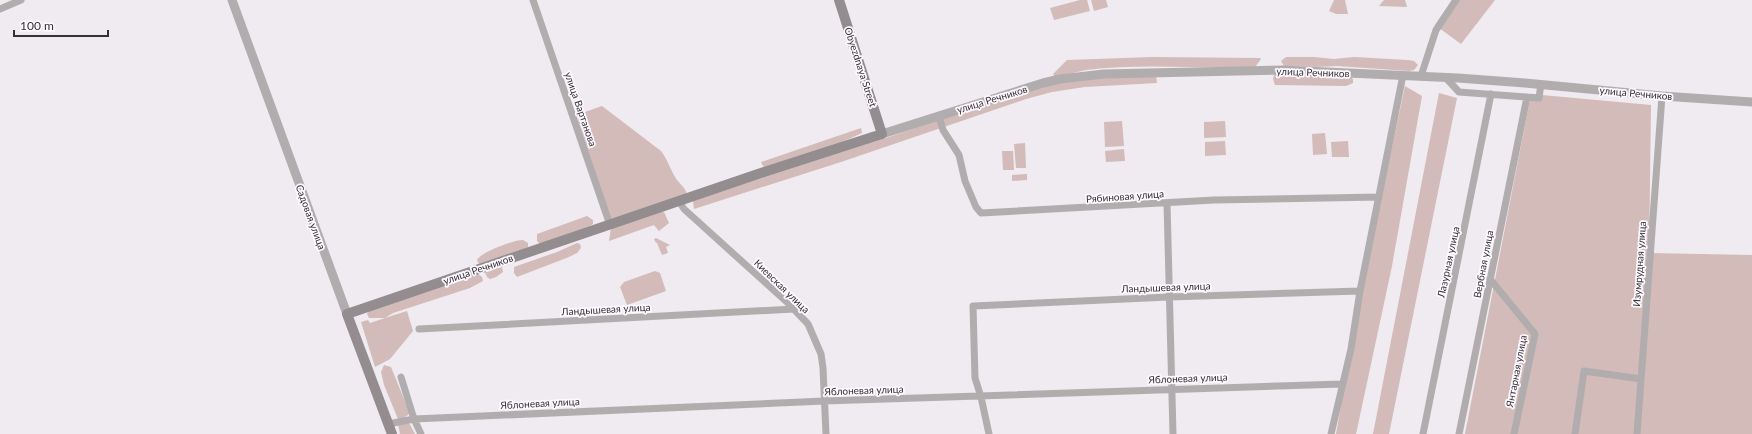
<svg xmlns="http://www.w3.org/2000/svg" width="1752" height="434" font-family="Lato,sans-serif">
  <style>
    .green { fill: #d2bbb8 }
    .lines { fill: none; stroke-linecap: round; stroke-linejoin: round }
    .minor { stroke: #b1adae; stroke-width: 7 }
    .tertiary { stroke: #b1adae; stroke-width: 9 }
    .secondary { stroke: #938d90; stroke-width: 10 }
    .labels { text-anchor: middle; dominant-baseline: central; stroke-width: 3.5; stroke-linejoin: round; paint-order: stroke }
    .street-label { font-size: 10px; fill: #333134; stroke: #fef8ff }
  </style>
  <rect width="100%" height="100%" fill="#f0eaf1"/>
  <path class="green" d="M1080 0H1087L1090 11 1054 20 1050 8Z
    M1091 0H1106L1108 7 1094 11Z
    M1334 0H1345L1348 14H1336L1329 11Z
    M1384 0H1405L1407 7 1379 6Z
    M1452 0H1495L1461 44 1435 25Z
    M1152 57 1260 58 1261 59 1255 67C1198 69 1142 63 1086 70 1076 72 1065 75 1055 77L1053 74 1067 60Z
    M1286 57H1314L1334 59 1354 57 1408 60 1414 61 1418 65 1414 70 1409 71 1337 66 1317 67 1284 66 1281 61Z
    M1277 74 1351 75 1353 80V83L1346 86 1275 85 1273 79 1274 75Z
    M1156 75 1157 83 1085 87 1052 92 1026 99 841 162 694 209 693 201C760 178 828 157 895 135 943 119 992 97 1042 86 1079 78 1118 76 1156 75Z
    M1405 86 1422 96 1392 266 1356 434H1336L1358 308Z
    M1439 93 1457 98 1389 434H1373Z
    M1531 94 1651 105 1649 253 1752 255V434H1465Z
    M602 106 661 151C667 159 670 168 675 177 680 185 684 185 688 196L611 221 578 120 582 113Z
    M1122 121 1124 146 1105 147 1104 122Z
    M1225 121 1226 137 1204 138V122Z
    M861 128 862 133 838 144 767 169 763 166 761 162Z
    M1325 133 1327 154 1313 155 1312 134Z
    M1225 141 1226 155 1205 156V142Z
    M1348 141 1349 157H1332L1331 142Z
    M1025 143 1026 168H1016L1014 144Z
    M1124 149 1125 161 1106 162 1105 151Z
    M1002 151H1013L1014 170H1003Z
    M1027 174V180L1012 181V175Z
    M659 212H664L669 223 659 231 654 225 609 241 611 228Z
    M587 216 593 220V224L590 226 540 244 537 241V234Z
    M656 238 670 245 666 247 668 253 662 255 657 243H656L654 239Z
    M523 240 528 243V247L525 249 479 264 477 260C482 251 514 240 523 240Z
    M577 243 580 244 581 248 577 253 569 257 517 277 514 273V267L557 252Z
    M500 265 502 267 503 272 496 277 490 279 487 277 485 272Z
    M655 271 660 273 666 291 627 305 620 287 624 282Z
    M472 275H479L482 277 483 281 470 288 393 313 385 318 407 311 413 331 390 359 375 367 361 322 368 320 370 323 385 318H369L367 314 369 311Z
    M384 365 391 367 406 404 409 414 404 418 398 419 384 385 381 372Z
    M409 423 415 434H400L398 424Z"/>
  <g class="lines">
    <path class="minor" d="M533 0 610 225
      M0 9 21 0
      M1421 76 1436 30 1456 0
      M1446 78 1459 92 1539 98 1541 84
      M939 116 943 130 959 155 965 181 976 207 981 213 1214 200 1379 197
      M679 201 684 209 789 304 808 324 821 354 823 368 826 434
      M1167 203 1173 434
      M1490 279 1535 334 1514 434
      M419 329 794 309
      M401 377 414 419 421 434
      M388 424 414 419 824 401 1342 384
      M989 434 981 397 975 378 973 306 1169 297 1360 291
      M1331 434 1351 349 1360 291 1403 75
      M1423 434 1491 94
      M1459 434 1527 97
      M1575 434 1584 371 1641 379
      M1637 434 1662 96"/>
    <path class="tertiary" d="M232 0 347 314
      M882 134 1043 83 1060 79 1104 74 1282 70 1458 78 1525 83 1662 96 1752 102"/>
    <path class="secondary" d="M392 434 347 314 758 174 882 134 839 0"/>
  </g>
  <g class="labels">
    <g class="street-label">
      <text transform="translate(861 67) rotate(72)">Obyezdnaya Street</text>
      <text transform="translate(1313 72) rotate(2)">улица Речников</text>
      <text transform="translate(1636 93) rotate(5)">улица Речников</text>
      <text transform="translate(992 99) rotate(-17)">улица Речников</text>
      <text transform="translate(581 109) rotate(71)">улица Вартанова</text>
      <text transform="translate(1125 196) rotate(-4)">Рябиновая улица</text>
      <text transform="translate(311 217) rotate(70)">Садовая улица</text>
      <text transform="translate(1448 262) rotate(-78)">Лазурная улица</text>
      <text transform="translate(1483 264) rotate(-79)">Вербная улица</text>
      <text transform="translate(1639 264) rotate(-86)">Изумрудная улица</text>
      <text transform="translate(478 269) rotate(-19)">улица Речников</text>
      <text transform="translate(782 286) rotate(44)">Киевская улица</text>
      <text transform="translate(1166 287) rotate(-2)">Ландышевая улица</text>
      <text transform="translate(606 309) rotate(-3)">Ландышевая улица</text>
      <text transform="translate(1516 371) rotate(-79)">Янтарная улица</text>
      <text transform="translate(1188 378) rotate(-2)">Яблоневая улица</text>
      <text transform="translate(864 390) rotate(-2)">Яблоневая улица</text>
      <text transform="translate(540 403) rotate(-3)">Яблоневая улица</text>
    </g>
  </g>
  <path d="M14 30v6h94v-6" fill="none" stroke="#333134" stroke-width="2"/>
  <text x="20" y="30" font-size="12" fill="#333134" stroke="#fef8ff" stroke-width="3" paint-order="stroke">100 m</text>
</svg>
